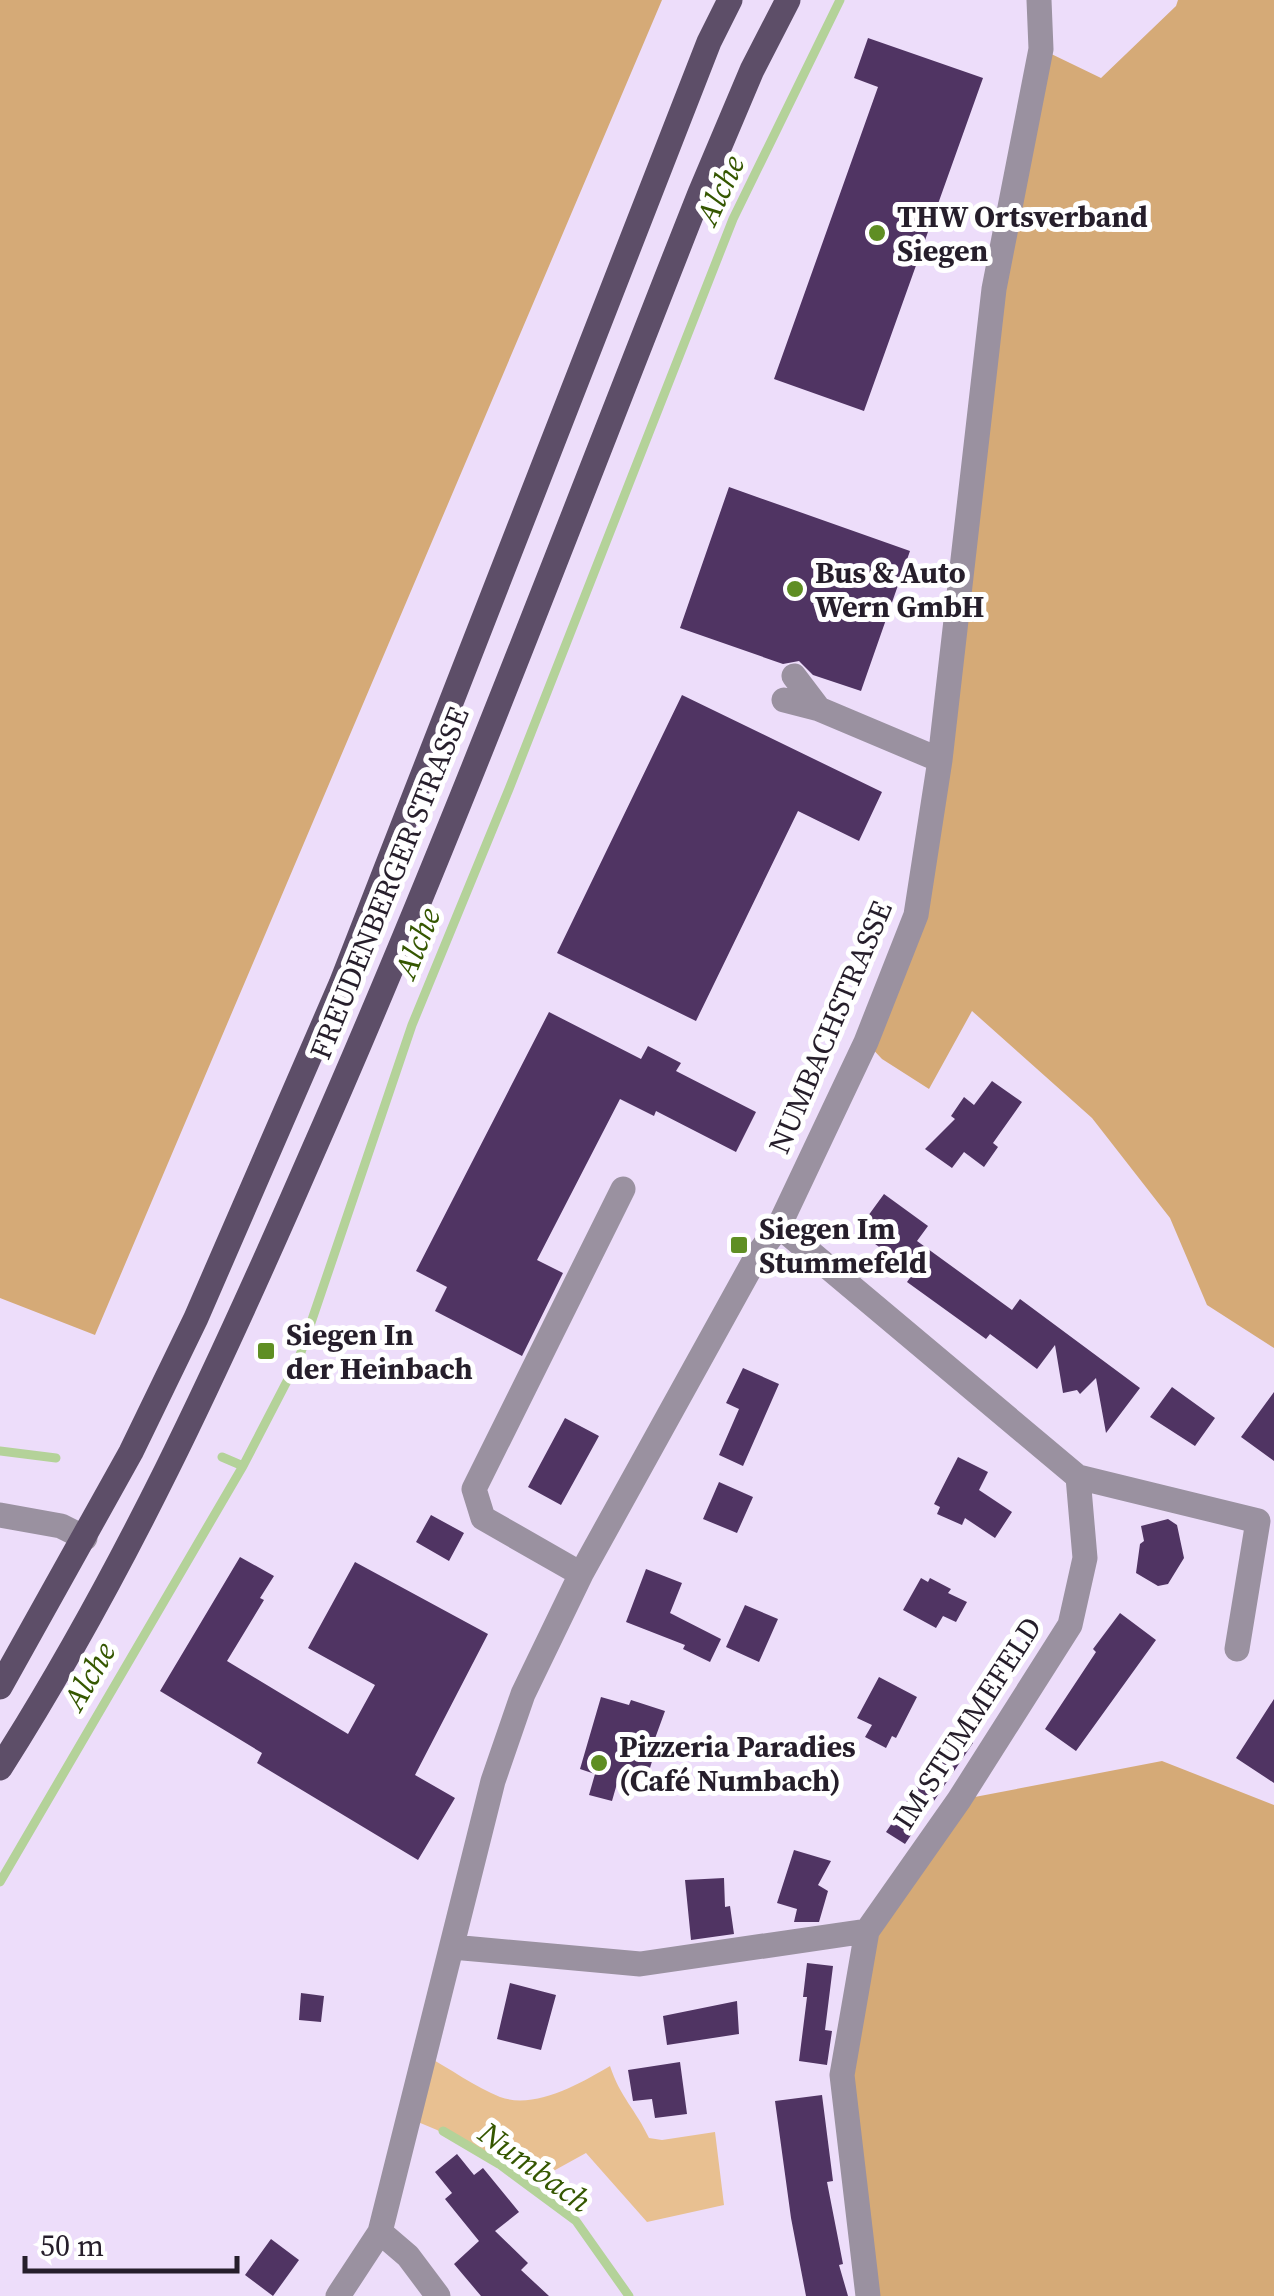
<svg xmlns="http://www.w3.org/2000/svg" width="1274" height="2296" font-family="'Source Serif 4',serif">
  <style>
    .green { fill: #e8c091 }
    .forest { fill: #d5aa77 }
    .lines { fill: none; stroke-linecap: round; stroke-linejoin: round }
    .stream { stroke: #b4d299; stroke-width: 9 }
    .building { fill: #503463 }
    .minor { stroke: #9a91a0; stroke-width: 25 }
    .major { stroke: #5d4e68; stroke-width: 25 }
    .poi-dot { fill: #5f8e23; stroke: #fff; stroke-width: 4 }
    .labels { text-anchor: middle; dominant-baseline: central; stroke-width: 10; stroke-linejoin: round; paint-order: stroke }
    .poi-label { font-size: 30px; font-weight: bold; fill: #261e2b; stroke: #fff; text-anchor: start }
    .street-label { font-size: 30px; fill: #261e2b; stroke: #fff }
    .water-label { font-size: 32px; font-style: italic; fill: #355700; stroke: #fff }
  </style>
  <rect width="100%" height="100%" fill="#edddfa"/>
  <path class="green" d="M425 2055C449 2068 475 2087 500 2097 535 2110 581 2083 610 2066 620 2097 636 2110 649 2138L662 2140 715 2132 724 2205 647 2222 586 2153 528 2185C491 2157 453 2135 410 2119Z"/>
  <path class="forest" d="M0 0H662L95 1335 0 1298Z
    M1178 0H1274V1348L1207 1305 1170 1218 1092 1118 972 1011 929 1089 882 1059 866 1042 916 915 967 520 1041 49 1101 78 1176 6Z
    M1162 1761 1274 1805V2296H868L842 2075 867 1931 959 1800Z"/>
  <g class="lines">
    <path class="stream" d="M0 1451 56 1458
      M222 1457 243 1466
      M0 1882 243 1466 299 1358 412 1025 509 789 733 219 840 0
      M443 2131 499 2164 576 2221 629 2296"/>
  </g>
  <path class="building" d="M868 38 983 78 864 411 774 379 878 87 854 78Z
    M729 487 910 551 861 691 813 675 799 661 783 664 680 628Z
    M682 695 882 792 859 841 798 811 696 1021 557 953Z
    M549 1012 641 1059 648 1046 681 1063 676 1071 756 1112 736 1152 656 1111 654 1116 620 1099 537 1260 563 1273 522 1356 435 1311 447 1287 416 1271Z
    M992 1081 1022 1102 993 1143 998 1147 984 1167 964 1152 952 1168 925 1149 955 1119 951 1116 964 1097 974 1105Z
    M884 1194 928 1226 917 1241 1012 1310 1020 1299 1140 1388 1106 1433 1096 1378 1080 1394 1077 1390 1063 1393 1055 1345 1037 1369 990 1334 986 1339 907 1282 914 1272 857 1231Z
    M743 1368 779 1384 743 1466 719 1455 739 1409 726 1403Z
    M1172 1387 1215 1418 1195 1446 1150 1417Z
    M1274 1392V1461L1241 1437Z
    M565 1418 599 1436 561 1505 528 1487Z
    M958 1457 988 1472 979 1490 1012 1512 995 1538 965 1518 962 1525 937 1514 940 1507 934 1504Z
    M719 1482 753 1497 737 1533 703 1519Z
    M431 1515 464 1533 449 1561 416 1542Z
    M1168 1519 1177 1525 1184 1558 1168 1584 1158 1586 1136 1573 1140 1544 1144 1541 1141 1526Z
    M240 1557 274 1576 260 1598 264 1600 227 1661 348 1734 375 1685 308 1648 355 1562 488 1634 415 1775 455 1798 418 1860 257 1763 262 1753 160 1691Z
    M646 1569 682 1583 670 1613 721 1639 710 1662 683 1649 685 1645 626 1622Z
    M921 1578 928 1582 930 1578 951 1589 948 1593 967 1602 956 1622 943 1616 936 1628 903 1610Z
    M745 1605 778 1619 759 1662 726 1647Z
    M1120 1613 1156 1640 1076 1751 1045 1729 1096 1652 1093 1649Z
    M879 1677 917 1697 896 1738 892 1736 886 1748 865 1737 872 1725 857 1718Z
    M601 1697 629 1705 631 1700 665 1711 653 1744 657 1745 646 1781 620 1773 612 1801 589 1795 595 1774 580 1769Z
    M1274 1699V1783L1236 1758Z
    M954 1731 973 1743 905 1844 886 1832Z
    M794 1850 831 1861 818 1885 828 1891 819 1922H794L797 1909 777 1903Z
    M724 1878 725 1907 730 1906 734 1934 691 1940 685 1880Z
    M807 1963 833 1966 825 2030 832 2031 827 2065 799 2061 807 1997H803Z
    M510 1983 556 1995 541 2050 497 2039Z
    M301 1993 324 1996 321 2022 299 2020Z
    M737 2001 739 2034 667 2045 663 2016Z
    M680 2062 687 2114 655 2118 652 2099 633 2101 628 2070Z
    M822 2095 833 2181 827 2182 843 2264 839 2265 848 2296H806L791 2218 775 2101Z
    M457 2154 474 2175 483 2168 519 2212 495 2231 528 2263 521 2270 549 2296H481L454 2264 479 2241 445 2199 452 2193 435 2172Z
    M271 2239 299 2260 273 2296 245 2275Z"/>
  <g class="lines">
    <path class="minor" d="M794 676 819 709 940 760
      M784 700 819 709
      M779 1226 1078 1477 1085 1558 1070 1625 959 1800 867 1931 842 2075 868 2296
      M1078 1477 1258 1521 1237 1649
      M0 1515 61 1526 85 1538
      M581 1574 483 1518 474 1489 623 1189
      M452 1947 640 1964 867 1931
      M380 2232 408 2256 438 2296
      M338 2296 380 2232 493 1781 523 1694 581 1574 758 1254 779 1226 866 1042 916 915 940 760 994 289 1041 49 1039 0"/>
    <path class="major" d="M0 1687 131 1452 196 1318 341 984 709 42 730 0
      M0 1768C123 1575 219 1367 310 1158 450 841 572 516 700 193L752 70 788 0"/>
  </g>
  <g class="poi-dot">
    <circle cx="877" cy="233" r="10"/>
    <circle cx="795" cy="589" r="10"/>
    <rect x="729" y="1235" width="20" height="20" rx="5"/>
    <rect x="256" y="1341" width="20" height="20" rx="5"/>
    <circle cx="599" cy="1763" r="10"/>
  </g>
  <g class="labels">
    <g class="poi-label">
      <text x="897" y="216">THW Ortsverband<tspan x="897" dy="34">Siegen</tspan></text>
      <text x="815" y="572">Bus &amp; Auto<tspan x="815" dy="34">Wern GmbH</tspan></text>
      <text x="759" y="1228">Siegen Im<tspan x="759" dy="34">Stummefeld</tspan></text>
      <text x="286" y="1334">Siegen In<tspan x="286" dy="34">der Heinbach</tspan></text>
      <text x="619" y="1746">Pizzeria Paradies<tspan x="619" dy="34">(Café Numbach)</tspan></text>
    </g>
    <g class="street-label">
      <text transform="translate(389 883) rotate(-68)">FREUDENBERGER STRASSE</text>
      <text transform="translate(830 1027) rotate(-67)">NUMBACHSTRASSE</text>
      <text transform="translate(967 1723) rotate(-57)">IM STUMMEFELD</text>
    </g>
    <g class="water-label">
      <text transform="translate(720 190) rotate(-65)">Alche</text>
      <text transform="translate(417 943) rotate(-68)">Alche</text>
      <text transform="translate(89 1676) rotate(-60)">Alche</text>
      <text transform="translate(535 2167) rotate(36)">Numbach</text>
    </g>
  </g>
  <path d="M25 2256v15h212v-15" fill="none" stroke="#261e2b" stroke-width="5"/>
  <text x="40" y="2256" font-size="30" fill="#261e2b" stroke="#ffffff" stroke-width="8" paint-order="stroke">50 m</text>
</svg>
